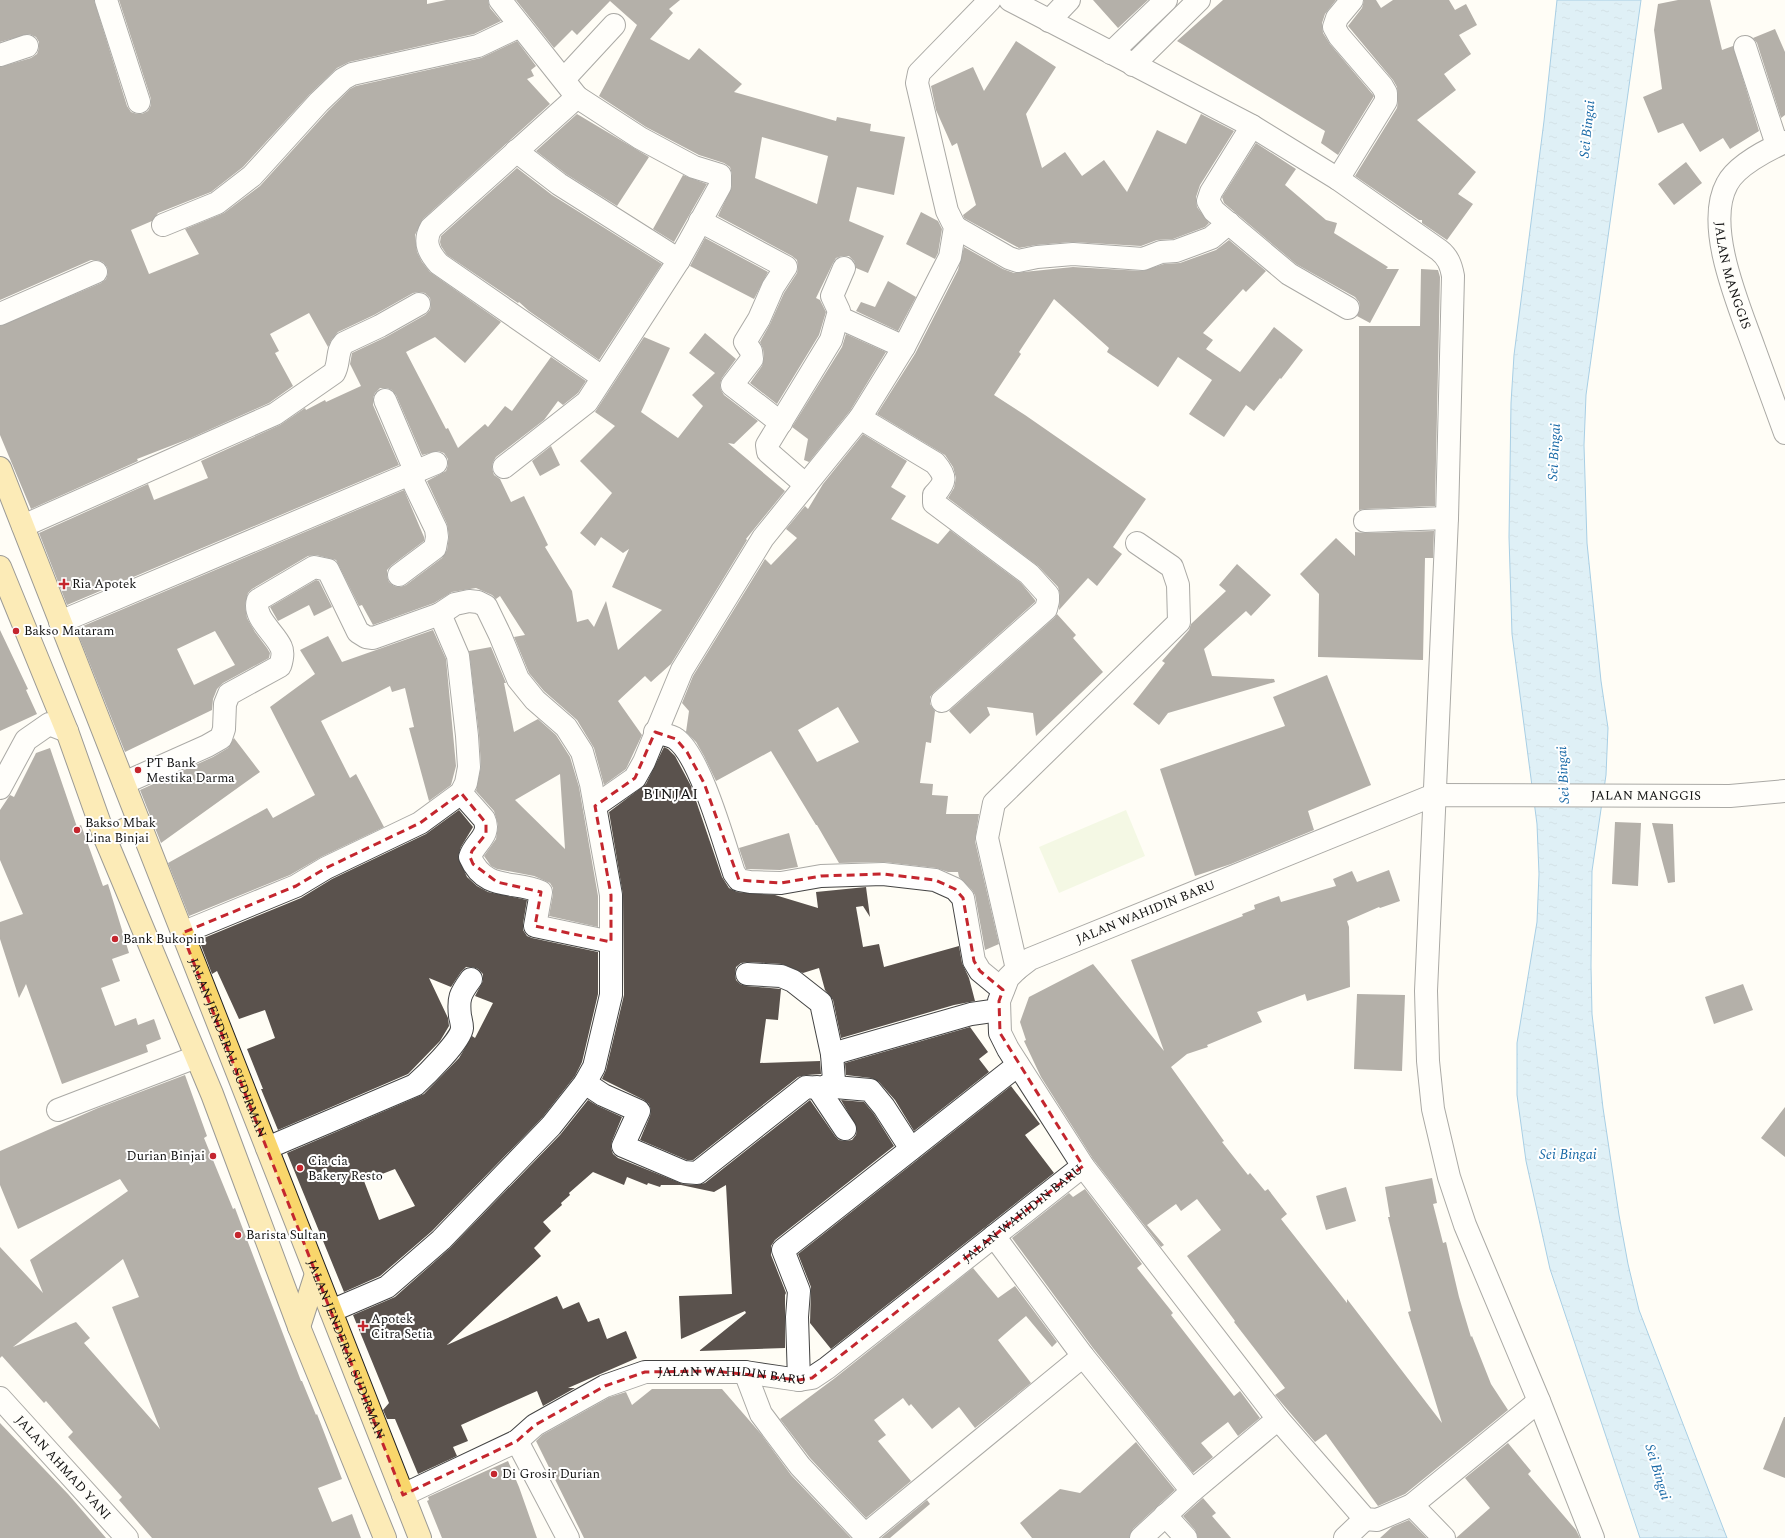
<svg xmlns="http://www.w3.org/2000/svg" width="1785" height="1538" font-family="Spectral,serif">
  <style>
    .pitch { fill: #e6f2cf }
    .water { fill: url(#water-ripples); stroke: #3f96cf }
    .building { fill: #5a524d; fill-rule: evenodd }
    .lines { fill: none; stroke-linecap: round; stroke-linejoin: round }
    .minor-casing { stroke: #444; stroke-width: 24 }
    .major-casing { stroke: #222; stroke-width: 24 }
    .minor { stroke: #fff; stroke-width: 22 }
    .major { stroke: #f9d66b; stroke-width: 22 }
    .marked { fill: none; stroke: #c4262e; stroke-width: 3; stroke-dasharray: 8 5; stroke-linejoin: round }
    .poi-dot { fill: #c4262e; stroke: #fff; stroke-width: 1.5 }
    .labels { text-anchor: middle; dominant-baseline: central; stroke-width: 4; stroke-linejoin: round; paint-order: stroke }
    .street-label { font-size: 13px; fill: #111; stroke: #fff }
    .poi-label { font-size: 13px; fill: #111; stroke: #fff; text-anchor: start }
    .water-label { font-size: 14px; font-style: italic; fill: #1768a6; stroke: #fff }
    .quarter-label { font-size: 15px; letter-spacing: 1px; fill: #111; stroke: #fff }
  </style>
  <defs>
    <pattern id="water-ripples" width="26" height="14" patternUnits="userSpaceOnUse"><rect width="26" height="14" fill="#b9e0f7"/><path d="M2 4q2-2 4 0t4 0M15 11q2-2 4 0t4 0" fill="none" stroke="#9ebfd3"/></pattern>
  </defs>
  <rect width="100%" height="100%" fill="#fffdf5"/>
  <path class="pitch" d="M1126 810 1145 856 1059 893 1039 847Z"/>
  <path class="water" d="M1557 0H1641L1586 395 1584 445 1587 543 1601 681 1608 728 1606 775 1592 871 1591 966 1592 1014 1603 1108 1619 1215 1628 1264 1639 1310 1727 1538H1640L1550 1269 1526 1161 1517 1095V1043L1537 922 1539 874 1537 824 1512 634 1509 537 1511 403 1514 355 1544 121Z"/>
  <path class="building" d="M0 0H94L127 106 131 112 137 114H142L148 111 151 105V99L119 0H427V4L446 0H488L490 8 501 21 474 34 349 62 337 68 310 94 243 167 211 192 158 213 152 221 131 230 149 274 199 254 185 229 224 213 260 186 328 111 350 89 356 86 481 58 517 41 536 66 531 70 534 76 527 79 550 104 423 219 415 235 417 252 422 262 430 272 501 322 465 363 435 337 406 352 446 429 448 428 458 448 485 424 488 427 505 406 512 411 551 357 586 381 578 393 563 405 558 401 544 420 496 457 493 462 492 468 494 475 500 479 511 502 524 496 548 545 545 547 572 591 577 622 588 619 594 627 606 601 618 650 662 610 612 587 629 549 623 553 601 537 595 546 580 533 612 493 580 461 615 426 595 412 644 337 670 348 641 412 678 438 703 406 692 395 715 373 689 353 705 333 736 359 722 378 720 384 721 390 724 395 758 421 734 444 728 443 785 491 746 539 747 540 671 664 651 682 645 676 618 701 642 735 626 769 604 785 594 748 577 720 544 691 529 673 514 637 525 635 500 596 496 599 492 595 476 588 452 592 434 603 373 625 362 605 359 606 336 560 316 555 308 556 252 589 248 593 245 605 247 618 255 632 267 648 270 653 269 658 223 683 217 689 213 699 212 710 125 752 76 629 404 490 424 537V541L392 565 387 570V576L389 582 394 586 400 587 406 585 442 558 447 550 449 536 447 524 427 481 446 471 448 465V459L444 453 438 451 422 455 396 395 392 390 387 388H380L375 393 373 398V405L399 465 67 605 39 533 148 484 154 500 208 478 201 461 280 425 305 408 306 410 325 400 326 402 361 386 350 364 352 353 386 337 425 315 430 310 431 304 430 298 425 293 419 292 413 293 374 315 338 332 332 339 328 347 309 313 270 334 279 351 275 353 293 386 269 403 191 438 137 459 138 461 31 509 0 435V326L101 283 106 279 108 273 107 267 103 262 97 260H91L0 300V67L31 58 37 54 39 48V42L36 37 29 34 0 42ZM215 631 235 665 194 685 177 649Z
    M516 0H680L669 9 673 13 650 39 689 60 699 48 742 84 734 92 836 121 837 117 871 124 870 131 905 137 894 195 857 187 849 221 884 236 868 273 856 268 854 261 849 256H842L836 258 833 263 816 298 820 300 826 312 819 335 777 404 750 383 762 366 764 357 763 349 760 342 770 324 784 293 797 273 798 267 797 260 792 256 718 216 732 186V175L730 167 724 163 699 155 646 127 599 96 637 25 610 1 577 35 572 30 554 48ZM762 137 828 156 817 204 755 178Z
    M1093 0H1148L1118 28Z
    M1223 0H1336L1325 14 1322 23 1323 33 1330 44 1374 96 1338 155 1321 143 1325 131 1177 41Z
    M1364 0H1376L1381 8 1393 0H1449L1455 10 1466 4 1477 25 1459 35 1471 54 1444 74 1456 90 1417 120 1476 172 1458 194 1473 204 1447 240 1422 223V220H1419L1355 176 1397 108 1398 101 1397 87 1393 80 1348 26 1362 8Z
    M1678 0H1710L1722 50 1733 46 1759 131 1730 149 1723 138 1700 152 1683 123 1658 133 1643 97 1662 89 1654 30 1658 4Z
    M1775 29 1785 52V115L1781 118 1757 43 1753 38Z
    M1016 41 1056 67 1026 114 1042 168 1065 152 1082 176 1104 160 1127 192 1157 130 1186 144 1201 114 1234 131 1200 185 1196 197 1197 207 1209 223 1205 227 1173 239 1157 240 1141 246 1072 242 1036 245 1019 248 964 218 963 215 976 205 957 143 952 146 936 110 931 86 973 67 984 91Z
    M577 114 649 157 617 206 566 174 536 151Z
    M1256 143 1296 169 1285 185 1326 220 1337 223 1334 233 1388 267 1386 269H1399L1370 323 1357 316 1360 308 1359 302 1355 297 1296 264 1224 203 1222 197Z
    M1686 162 1702 183 1674 205 1658 184Z
    M517 168 552 195 662 264 599 360 529 311 519 302 518 303 447 255 441 246 440 242 441 236Z
    M683 175 707 184 674 242 653 229Z
    M921 212 938 221 942 229 938 253 935 259 906 244Z
    M705 238 768 272 754 299 690 266Z
    M1229 240 1266 271 1246 292 1243 289 1203 333 1213 340 1206 349 1240 372 1274 327 1303 350 1281 379 1280 378 1254 411 1246 405 1224 437 1189 414 1212 380 1178 357 1158 387 1107 352 1109 348 1054 299 1019 352 1021 354 994 395 1025 415 1146 499 1113 547 1122 554 1097 586 1088 578 1059 610 1060 595 1058 587 1038 566 948 498 954 488 956 478 953 467 945 455 877 414 915 354 958 270 964 247 1003 269 1014 273 1073 267 1142 271 1164 264 1180 263 1216 250Z
    M1421 269 1438 270 1440 277 1435 506 1365 509 1359 510V326H1420Z
    M888 281 916 297 898 331 856 311 861 302 875 307Z
    M846 334 886 352 850 411 809 462 804 460 808 439 792 427 842 347Z
    M863 434 907 461 891 487 906 496 891 519 938 544 950 530 1021 583 1035 600V602L934 692 930 697V704L935 711 931 743 926 742 920 783 933 784 932 795 948 796 946 814H979L975 841 999 944 985 950 975 895 972 890 959 877 958 872H948L936 868 884 862 839 863 817 825H816L771 751 716 781 704 756 696 742 686 732 689 711 682 703 693 676 765 559 771 565 797 538 786 529 805 506 808 509 823 484ZM838 707 859 742 817 762 798 730Z
    M551 446 560 465 540 476 532 461Z
    M1434 531 1433 558H1425L1423 660 1318 657 1319 594 1300 574 1336 538 1355 556V532L1365 533Z
    M1237 564 1271 595 1251 616 1246 611 1204 649 1212 676 1274 679 1275 682 1168 713 1159 725 1133 704 1165 663 1162 661 1189 630 1191 624 1226 591 1219 585Z
    M316 580 319 581 332 607 314 616 309 605 278 621 270 607Z
    M1057 614 1076 635 1073 638 1103 672 1036 736 1033 713 987 707 990 715 970 734 949 711 1054 618Z
    M0 630 28 689 26 690 37 714 0 731Z
    M433 630 446 659 456 766 451 785 429 801 409 728 414 727 405 688 392 692 390 686 321 721 350 778 356 774 384 827 321 857 290 875 189 916 168 863 267 808 273 818 315 795 270 707 315 674 300 650 328 636 342 662Z
    M491 647 506 683H504L514 732 538 719 556 735 570 757 579 787 598 896V927L549 916 553 894V888L550 883 534 876 497 869 491 866 484 856 496 839 498 825 494 811 476 791 481 766 479 735 469 651ZM560 774 565 849 515 800Z
    M1327 675 1371 785 1308 811 1314 830 1231 864 1195 876 1160 769 1285 726 1273 697Z
    M234 738 260 772 161 843 140 790 213 757 228 748Z
    M664 747 668 749 675 756 691 786 722 877 729 888 737 892 775 895 818 908 816 892 866 887 870 917 863 906 856 907 863 947 879 944 884 967 959 946 962 963 969 978 975 1001 954 1005 841 1038 833 1000 825 990 819 968 803 973 782 964 748 962 741 963 736 967 735 974 736 980 740 984 746 986 781 989 778 1020 766 1019 760 1063 820 1061 821 1074 807 1075 798 1077 693 1160H687L640 1140 650 1116 651 1110 649 1104 644 1100 602 1079 606 1070 624 995 623 895 609 812 646 784Z
    M50 748 77 827 81 825 103 886 108 884 129 953 112 959 120 981 101 988 115 1026 136 1018 138 1025 154 1019 161 1039 146 1045 148 1052 62 1084 26 984 19 998 0 939V922L23 914 0 860V810L10 795 14 797 36 753Z
    M459 810 473 827 461 847 458 857 467 877 477 886 488 892 527 900 523 924V930L527 936 532 938 598 952V994L582 1062 575 1076 542 1118 432 1231 380 1276 344 1292 287 1153 424 1094 459 1058 472 1036 475 1038 493 1003 475 996 483 981V974L478 969 472 967H466L461 972 451 987 429 978 448 1018 449 1026 440 1041 408 1074 278 1130 261 1089H263L247 1049 275 1038 265 1010 239 1019 217 971 212 974 199 940 301 898 332 879 426 834ZM395 1169 415 1206 379 1220 364 1181Z
    M1615 822 1641 823 1638 886 1612 884Z
    M1652 823 1673 824 1675 882 1668 883Z
    M789 833 798 867 780 870 746 869 739 848Z
    M1389 870 1400 901 1380 908 1379 907 1347 921 1349 927 1350 987 1307 1001 1305 994 1257 1012 1262 1022 1207 1045 1208 1047 1187 1054 1171 1067 1224 1141 1222 1142 1248 1175 1250 1173 1265 1191 1268 1189 1287 1214 1281 1219 1347 1303V1299L1442 1423 1408 1312 1411 1311 1388 1217H1390L1385 1187 1432 1178 1437 1203 1433 1204 1443 1243 1446 1242 1459 1297 1471 1337 1472 1336 1491 1384 1508 1410 1405 1494 1378 1506 1326 1434 1315 1442 1275 1395 1285 1388 1234 1322 1235 1321 1187 1256 1221 1230 1197 1199 1181 1211 1176 1204 1147 1225 1164 1245 1161 1247 1093 1159 1041 1077 1024 1041 1026 1040 1020 1022 1029 997 1093 964 1164 1051 1131 960 1243 916 1242 914 1255 909 1254 905 1279 896 1281 902 1336 886 1333 879 1352 871 1357 882Z
    M1743 984 1753 1010 1714 1024 1705 997Z
    M1357 994 1405 995 1402 1071 1354 1069Z
    M970 1027 988 1052 979 1059 989 1072 914 1131 895 1100 879 1082 871 1078 846 1075 845 1063Z
    M185 1075 207 1136 204 1138 233 1209 235 1208 241 1224 301 1381H302L316 1415 317 1414 342 1479 318 1488 332 1522 352 1514 361 1538H152L119 1500 122 1497 68 1437 73 1432 46 1401 44 1403 2 1356 0 1358V1247L43 1293 30 1260 128 1191 120 1179 18 1229 0 1185V1151L98 1108ZM123 1259 139 1297 112 1307 160 1429 84 1343 90 1338 76 1322 13 1347Z
    M1011 1086 1040 1124 1025 1135 1054 1173 831 1349 810 1323 811 1287 798 1254Z
    M588 1100 598 1106 622 1117 612 1141 611 1148 613 1154 618 1158 683 1184 696 1185 705 1183 810 1100 835 1136 839 1140 845 1141 852 1140 856 1135 857 1128 841 1100 864 1102 874 1114 894 1146 775 1240 771 1246V1255L786 1293V1295L785 1293V1348L699 1351 746 1313 745 1311 681 1339 679 1296 732 1294 726 1185 714 1192 681 1185H661L660 1187 648 1183 647 1185 627 1177 624 1185 593 1172 569 1193 570 1195 561 1203 562 1205 543 1222 551 1231 534 1248 541 1256 447 1345 557 1296 563 1309 579 1302 588 1322 599 1318 607 1339 626 1331 637 1358 568 1388H575L543 1406 537 1391 461 1425 468 1441 453 1447 457 1456 418 1474 395 1419H387L383 1410 389 1403 353 1315 395 1297 449 1249 560 1135Z
    M1785 1107V1157L1761 1138Z
    M1346 1187 1356 1221 1326 1230 1316 1196Z
    M1085 1189 1142 1264 1137 1268 1173 1313 1171 1315 1234 1396 1240 1391 1260 1418 1238 1436 1228 1422 1201 1443 1213 1457 1193 1473 1093 1348 1012 1238 1069 1193 1073 1197Z
    M973 1268 998 1298 1015 1286 1057 1342 1052 1347 1026 1316 998 1340 1031 1383 975 1428 959 1407 932 1429 911 1404 909 1406 903 1398 874 1420 886 1435 878 1441 911 1481 866 1518 810 1458 780 1419 835 1378Z
    M652 1389H722L761 1434 791 1475 851 1538H584L536 1441 542 1435 610 1397 626 1392 632 1405Z
    M1784 1417H1785V1478L1763 1469Z
    M0 1423 68 1494 106 1538H0Z
    M1136 1442 1175 1490 1133 1529 1129 1538H1032L1020 1523 1060 1489 1080 1493Z
    M1508 1443 1531 1471 1528 1474 1576 1530 1580 1538H1456L1490 1508 1465 1478Z
    M508 1461 519 1487 537 1538H442L427 1501 429 1500 428 1497Z
    M1203 1498 1216 1513 1212 1516 1231 1538H1198L1195 1530 1183 1516Z
    M927 1500 930 1504 890 1538H881Z
    M1409 1520 1427 1538H1380L1392 1527Z"/>
  <g class="lines">
    <defs>
      <g id="minor">
        <path d="M106 0 139 102"/>
        <path d="M500 0 577 97 431 228C423 242 429 253 439 264L602 377"/>
        <path d="M1010 0 1252 126 1338 179 1439 250C1448 257 1451 265 1453 276L1447 518 1426 991 1428 1061 1433 1109 1449 1177 1465 1225 1539 1401 1593 1538"/>
        <path d="M1049 21 1069 0"/>
        <path d="M1745 47 1777 145"/>
        <path d="M1111 53 1166 0"/>
        <path d="M0 55 27 46"/>
        <path d="M1133 65 1199 0"/>
        <path d="M564 79 614 25"/>
        <path d="M1252 126 1211 192 1208 201 1214 211 1289 274 1348 308"/>
        <path id="s1" d="M1785 142C1767 150 1736 166 1727 184 1704 226 1739 306 1754 348 1764 376 1775 405 1785 433"/>
        <path d="M516 151 559 184 679 260"/>
        <path d="M1338 179 1386 101V93L1382 86 1339 36 1334 27 1337 18 1352 0"/>
        <path d="M700 221 786 267 773 287 759 319 745 342 751 351 752 359 732 385 781 423"/>
        <path d="M163 225 217 203 252 176 319 102 343 79 352 74 478 46 520 26"/>
        <path d="M955 227 1009 258 1018 261 1037 257 1073 254 1143 259 1161 252 1176 251 1211 238 1229 223"/>
        <path d="M0 314 96 272"/>
        <path d="M838 317 904 347"/>
        <path d="M385 400 416 473"/>
        <path d="M860 418 935 463C947 477 946 482 934 495V503L1029 574 1048 595V601L1046 609 942 701"/>
        <path d="M504 467 587 402 679 260 720 186V175L694 167 640 138 577 97"/>
        <path d="M806 485 768 452 767 445 831 340 839 311 832 296 844 268"/>
        <path d="M1365 521 1447 518"/>
        <path d="M23 526 275 414 334 373C340 363 336 351 344 343L380 326 419 304"/>
        <path d="M399 575 435 548 437 537 436 529 410 475"/>
        <path d="M60 622 436 463"/>
        <path d="M655 732C661 734 671 735 676 739 700 756 724 843 734 873L739 880 750 882 781 883 821 876 883 874 935 880 955 889 963 898 974 961 980 971 1003 990"/>
        <path d="M124 783 207 746 221 738 224 729 225 704 229 694 280 666C282 660 284 653 281 647 275 633 252 617 258 600L314 567 328 570 358 632 366 637 373 638 440 614"/>
        <path d="M0 788 26 740 49 724 67 731"/>
        <path d="M461 793 484 819C492 835 474 843 470 857 485 892 515 880 541 892L535 926 611 942"/>
        <path d="M595 806 635 778 644 762 682 670 763 538 860 418 904 347 950 257 955 227 947 211 917 83 919 73 990 0"/>
        <path d="M182 933 296 886 326 868 420 823 461 793 466 783 469 767 467 736 458 656 440 614 455 604 469 601 478 602 486 606 500 635 518 679 535 700 566 727 582 752 591 784 611 895V995L594 1067 585 1083 551 1126 441 1240 387 1287 331 1311"/>
        <path d="M1017 969 987 838 994 803 1179 622 1178 585 1172 567 1137 543"/>
        <path d="M747 974 781 976 793 981 821 1003 832 1054 971 1014 999 1010"/>
        <path d="M834 1081 835 1087 870 1090 884 1107 911 1149"/>
        <path d="M585 1083 603 1095 639 1111 623 1146 684 1172 697 1173 806 1087 823 1088 834 1081 832 1054"/>
        <path d="M817 1087 845 1129"/>
        <path d="M58 1110 196 1057"/>
        <path d="M267 1148 415 1085C425 1076 461 1041 462 1028 462 1025 461 1020 460 1016 458 998 460 994 471 979"/>
        <path d="M994 1236 1083 1356"/>
        <path d="M745 1372 761 1414 800 1466 868 1538"/>
        <path d="M799 1380 797 1317 799 1291 783 1250 1018 1065"/>
        <path id="s2" d="M0 1398 127 1538"/>
        <path id="s3" d="M1278 1419 1083 1166 1008 1049 1000 1033 999 1001 1008 978 1017 969 1030 959 1434 795 1730 796 1785 791"/>
        <path d="M517 1441 568 1538"/>
        <path id="s4" d="M403 1495 517 1441 535 1425 605 1386 645 1372H745L799 1380 812 1378 827 1368 1083 1166"/>
        <path d="M1412 1505 1444 1538"/>
        <path d="M1165 1515 1186 1538"/>
        <path d="M865 1535 1083 1356 1192 1491"/>
        <path d="M1141 1538 1192 1491 1278 1419 1365 1519 1377 1520 1412 1505 1539 1401"/>
        <path d="M1345 1538 1365 1519"/>
      </g>
      <g id="major">
        <path id="s5" d="M0 468 420 1538"/>
        <path d="M0 567 67 731 105 838 212 1094 299 1327 385 1538"/>
        <path d="M105 838 140 823"/>
        <path d="M299 1327 316 1274"/>
      </g>
    </defs>
    <use href="#minor" class="minor-casing"/>
    <use href="#major" class="major-casing"/>
    <use href="#minor" class="minor"/>
    <use href="#major" class="major"/>
  </g>
  <path d="M0 0H1785V1538H0ZM655 732 676 739 687 752 704 783 739 880 781 883 821 876 883 874 935 880 955 889 963 898 974 961 980 971 1003 990 999 1001 1000 1033 1083 1166 812 1378 799 1380 714 1371 645 1372 605 1386 535 1425 517 1441 403 1495 182 933 296 886 326 868 420 823 461 793 486 823V834L472 851 470 857 473 864 497 882 541 892 535 926 611 942V895L595 806 635 778Z" fill="#fffdf5" fill-opacity=".55" fill-rule="evenodd"/>
  <path class="marked" d="M655 732 676 739 687 752 704 783 739 880 781 883 821 876 883 874 935 880 955 889 963 898 974 961 980 971 1003 990 999 1001 1000 1033 1083 1166 812 1378 799 1380 714 1371 645 1372 605 1386 535 1425 517 1441 403 1495 182 933 296 886 326 868 420 823 461 793 486 823V834L472 851 470 857 473 864 497 882 541 892 535 926 611 942V895L595 806 635 778Z"/>
  <g class="poi-dot">
    <path d="M62 578h4v4h4v4h-4v4h-4v-4h-4v-4h4z"/>
    <circle cx="16" cy="631" r="4"/>
    <circle cx="138" cy="770" r="4"/>
    <circle cx="77" cy="830" r="4"/>
    <circle cx="115" cy="939" r="4"/>
    <circle cx="213" cy="1156" r="4"/>
    <circle cx="300" cy="1168" r="4"/>
    <circle cx="238" cy="1235" r="4"/>
    <path d="M361 1320h4v4h4v4h-4v4h-4v-4h-4v-4h4z"/>
    <circle cx="494" cy="1474" r="4"/>
  </g>
  <g class="labels">
    <g class="street-label">
      <text stroke="none"><textPath href="#s1" startOffset="167">JALAN MANGGIS</textPath></text>
      <text stroke="none"><textPath href="#s3" startOffset="1210">JALAN MANGGIS</textPath></text>
      <text stroke="none"><textPath href="#s3" startOffset="687">JALAN WAHIDIN BARU</textPath></text>
      <text stroke="none"><textPath href="#s5" startOffset="623">JALAN JENDERAL SUDIRMAN</textPath></text>
      <text stroke="none"><textPath href="#s4" startOffset="708">JALAN WAHIDIN BARU</textPath></text>
      <text stroke="none"><textPath href="#s5" startOffset="947">JALAN JENDERAL SUDIRMAN</textPath></text>
      <text stroke="none"><textPath href="#s4" startOffset="360">JALAN WAHIDIN BARU</textPath></text>
      <text stroke="none"><textPath href="#s2" startOffset="94">JALAN AHMAD YANI</textPath></text>
    </g>
    <g class="poi-label">
      <text x="72" y="584">Ria Apotek</text>
      <text x="24" y="631">Bakso Mataram</text>
      <text x="146" y="763">PT Bank<tspan x="146" dy="15">Mestika Darma</tspan></text>
      <text x="85" y="823">Bakso Mbak<tspan x="85" dy="15">Lina Binjai</tspan></text>
      <text x="123" y="939">Bank Bukopin</text>
      <text x="205" y="1156" text-anchor="end">Durian Binjai</text>
      <text x="308" y="1161">Cia cia<tspan x="308" dy="15">Bakery Resto</tspan></text>
      <text x="246" y="1235">Barista Sultan</text>
      <text x="371" y="1319">Apotek<tspan x="371" dy="15">Citra Setia</tspan></text>
      <text x="502" y="1474">Di Grosir Durian</text>
    </g>
    <g class="water-label">
      <text transform="translate(1587 129) rotate(-84)">Sei Bingai</text>
      <text transform="translate(1554 452) rotate(-87)">Sei Bingai</text>
      <text transform="translate(1563 775) rotate(-93)">Sei Bingai</text>
      <text x="1568" y="1154">Sei Bingai</text>
      <text transform="translate(1658 1472) rotate(73)">Sei Bingai</text>
    </g>
    <g class="quarter-label">
      <text x="671" y="794">BINJAI</text>
    </g>
  </g>
</svg>
